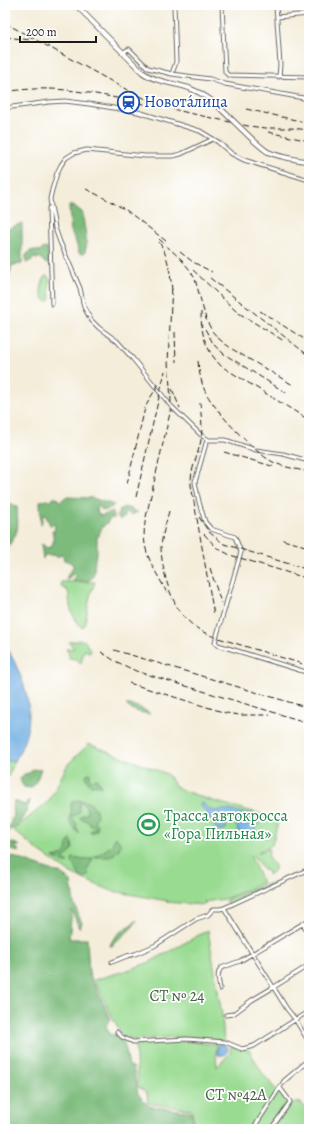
<svg xmlns="http://www.w3.org/2000/svg" width="314" height="1134" font-family="Alegreya,serif">
  <style>
    .green { fill: #9adb92; stroke: #5b7c57 }
    .forest { fill: #7bbb7c; stroke: #4c6c4c }
    .water { fill: #71afe3; stroke: #466680 }
    .lines { fill: none; stroke-linecap: round; stroke-linejoin: round }
    .minor-casing { stroke: #68655e; stroke-width: 5 }
    .major-casing { stroke: #68655e; stroke-width: 6 }
    .minor { stroke: #fff; stroke-width: 3 }
    .major { stroke: #fff; stroke-width: 4 }
    .rail { stroke: #1c1c1c; stroke-width: 1; stroke-dasharray: 6 3; stroke-linecap: butt }
    .major-bridge-casing { stroke: #68655e; stroke-width: 6; stroke-linecap: butt }
    .major-bridge { stroke: #fff; stroke-width: 4 }
    .labels { text-anchor: middle; dominant-baseline: central; stroke-width: 3.5; stroke-linejoin: round; paint-order: stroke }
    .transit-label { font-size: 16px; fill: #164399; stroke: #fff; text-anchor: start }
    .leisure-label { font-size: 16px; fill: #27864d; stroke: #fff; text-anchor: start }
    .park-label { font-size: 16px; fill: #485f45; stroke: #fff }
  </style>
  <rect width="100%" height="100%" fill="#fff"/>
  <filter id="ink" filterUnits="userSpaceOnUse"><feTurbulence type="fractalNoise" baseFrequency=".025" numOctaves="2"/><feDisplacementMap in="SourceGraphic" scale="8" xChannelSelector="R" yChannelSelector="G"/><feConvolveMatrix kernelMatrix="1 2 1 2 8 2 1 2 1" color-interpolation-filters="sRGB"/></filter>
  <filter id="wash" filterUnits="userSpaceOnUse"><feTurbulence type="fractalNoise" baseFrequency=".012" numOctaves="4" result="noise"/><feDisplacementMap in="SourceGraphic" scale="16" xChannelSelector="R" yChannelSelector="G"/><feGaussianBlur stdDeviation="0.9" result="paint"/><feColorMatrix in="noise" values="0 0 0 0 0 0 0 0 0 0 0 0 0 0 0 0 0 1.4 0 .05"/><feComposite in="paint" operator="in"/></filter>
  <g filter="url(#wash)">
    <rect width="100%" height="100%" fill="#f4edda"/>
    <path class="green" d="M45 276H48L49 278 50 300 48 302C38 297 41 285 45 276Z
      M61 582H95L90 596 85 624 82 628C77 623 71 613 70 606 69 602 70 593 67 590 66 589 62 587 61 587Z
      M81 640 82 641 84 640C87 643 87 647 91 650L90 653 85 650 83 652 82 659 81 663 76 659 69 658V654L66 649H74L69 642Z
      M89 744 167 774 177 788 206 799 279 819 272 845 258 852 264 851 269 848C269 856 266 859 275 865V870L268 875V872L263 869 253 856H250L263 883 224 899 204 902 206 904 203 905 166 902 168 901 112 891 90 882 69 872 40 852 13 830 49 801 68 764Z
      M5 761H15L8 777 5 780Z
      M272 883C266 888 259 890 251 892 242 895 236 903 227 903L226 901 227 899 253 889Z
      M208 930 222 1015 224 1041 200 1038 169 1037 134 1040 121 1034 94 980 131 969 150 962Z
      M181 1041 217 1044 216 1055 217 1067 230 1053 231 1046 239 1049 249 1050 263 1074 277 1091 278 1092H281L288 1100V1102L269 1129H195L192 1110 148 1103 147 1093 138 1087 135 1043Z
      M295 1102 301 1103 309 1111V1129H272L288 1106Z"/>
    <path class="forest" d="M72 204 83 213C82 218 84 220 84 225 86 233 88 247 84 254L79 253 75 239 71 233 69 206 72 207Z
      M22 223V264L12 265 5 292V230Z
      M44 248 47 249 48 248 49 264 45 263 39 256 38 259 34 258 32 260 26 263V255L30 251 35 250 40 251Z
      M66 497 92 498 114 505C111 508 106 512 102 510L99 506H97C96 510 97 512 99 515 104 517 108 512 113 512V514L114 515V519L113 518 109 519 107 523 103 526 97 538V553L95 558 94 573 92 578 90 580 87 581H75L72 580 75 576 73 574 66 580 68 574 73 568V565L71 562 64 560 63 556 61 555 57 557 54 555H44L43 559 41 545 42 544 47 548C55 547 54 538 52 531L54 532 55 526 54 523 53 525H50L46 516 43 515 41 525 40 501 48 500 51 502 53 498H57L60 502 64 498Z
      M5 500 17 507C18 529 20 532 5 550Z
      M123 507 132 509 134 512H138L131 515 125 511 124 512 125 518 122 516V519L120 520 117 516 119 513V510L122 509Z
      M126 705C132 704 145 709 150 714 142 713 131 711 126 705Z
      M34 769 38 770 41 769C38 776 37 783 31 788L24 787 22 784 20 779 24 774 29 773Z
      M88 773H90V779L91 780 97 779V781L100 783 101 787 95 784 93 785H90L86 779V775Z
      M78 800C88 801 97 805 97 816L94 820 95 823 98 825 97 830 93 834 91 833V830H95V827L91 826 87 821 80 818 82 815 87 814V809L82 802H79L80 811 76 815 71 816 76 823 79 834 71 824 69 819 71 812V805L72 802Z
      M14 801 24 805 26 804 29 801H30C25 815 20 827 5 833V828L7 823 8 826 11 825V820L14 816 13 809Z
      M115 837 118 840 121 845 119 849 111 857H94C103 852 113 847 115 837Z
      M71 839 73 848 68 855 64 857V859L67 861V864L65 862 64 863 60 860 53 858C72 854 62 847 71 839Z
      M8 841 19 845 20 846 13 845 18 849 19 852 11 850 5 847V842Z
      M5 854 62 874 71 881 74 904 82 923 79 928 72 910 69 939H87L89 974 111 1019 106 1025 109 1034 119 1036 122 1039 125 1046 129 1066 133 1067 138 1094 149 1106 191 1112 194 1129H5Z
      M73 858 84 860 93 858 87 870 89 876H86L84 879 81 878 72 862Z
      M137 920C131 932 120 936 112 946H110C113 934 128 928 137 920Z"/>
    <path class="water" d="M5 644C18 667 33 698 28 726 26 738 21 750 15 761H5Z
      M203 803C207 807 211 812 218 811V810H229L246 814H255L258 817 259 821 253 833H244L238 831 236 823 231 822 228 817 226 816 224 818V823L226 825V829C213 834 214 821 207 815V812C204 810 201 808 200 804Z
      M219 1044H222L228 1047C228 1054 224 1056 218 1055L217 1050Z"/>
  </g>
  <g filter="url(#ink)">
    <g class="lines">
      <defs>
        <path id="minor" d="M222 5 225 72 228 75 309 77
          M276 5 280 65 279 77
          M277 17 309 14
          M125 54V51L129 49 148 68 172 74 210 79 225 84 309 99
          M172 74 176 62 174 5
          M5 108 49 102 65 101 89 104 138 112 200 131 218 142 232 154 244 160 309 180
          M213 139 181 154 173 156H145L87 150 74 153 66 158 61 165 57 173 52 190 50 199 51 206 55 228 60 242 80 288 84 307 91 320 99 328 117 341 133 359 171 406 201 435 209 440H225L256 450 283 454 309 461
          M49 208 52 304
          M207 440 195 482 199 502 205 522 211 529 235 537 241 552 215 642 218 645 309 673
          M224 908 287 1009 295 1019 309 1042
          M303 924 309 934
          M112 962 127 956 135 954 154 946 196 919 208 915 213 909H220L224 908 309 869
          M220 989C219 982 216 974 221 968L240 961 309 920
          M226 1015 233 1014 252 1000 274 987 309 965
          M117 1032 122 1037 133 1042 187 1039 225 1042 242 1049 254 1046 309 1011
          M253 1129 284 1081 309 1060
          M271 1129 290 1102 289 1100 280 1088"/>
        <path id="major" d="M76 5 142 72C155 82 173 83 189 88 202 93 214 101 223 111
          M253 140C258 144 263 149 268 152 281 158 296 159 309 162"/>
      </defs>
      <use href="#minor" class="minor-casing"/>
      <use href="#major" class="major-casing"/>
      <use href="#minor" class="minor"/>
      <use href="#major" class="major"/>
      <path class="rail" d="M5 23 131 92 159 105 180 111 248 126 266 128H291L309 130
        M5 37 31 40
        M5 92C56 83 103 95 153 106
        M246 109 309 123
        M268 132 309 141
        M86 189 108 200 126 210 166 241
        M159 239 183 261
        M159 242C169 257 170 273 172 290
        M180 252 193 262 212 272
        M180 258 190 270 195 279 206 319 212 331 219 339 232 349 293 385
        M193 270 237 312 284 341
        M210 278 309 356
        M260 311 309 342
        M201 312C201 334 205 349 221 366L309 420
        M205 329 214 345 224 354 288 394
        M175 332 176 362
        M198 361C199 372 201 382 205 391 214 410 253 451 271 461 282 467 296 469 309 472
        M172 389 180 408
        M200 403C201 415 203 427 201 440 198 456 190 469 191 485L214 615
        M224 452 275 467
        M127 484 145 408 149 400 160 382
        M136 497 165 371
        M169 511C166 523 162 535 161 547 161 557 163 566 165 575 172 604 184 625 212 636L309 666
        M199 517 209 532 224 544 309 570
        M204 534 217 548 230 555 309 579
        M283 540 309 547
        M210 568 221 603
        M167 593C153 565 139 551 146 517L170 413 171 399 168 362 172 286
        M114 650 309 708
        M101 652 115 661 136 671 309 723
        M129 683 226 713 239 715H270"/>
      <defs>
        <path id="major-bridge" d="M223 111 253 140"/>
      </defs>
      <use href="#major-bridge" class="major-bridge-casing"/>
      <use href="#major-bridge" class="major-bridge"/>
    </g>
  </g>
  <defs>
    <symbol id="station-ring" viewBox="-11 -11 22 22"><circle r="9.5" fill="#fff" stroke="#1a4fb4" stroke-width="1.5"/><path d="M-3-6H3Q5-6 5-4V2Q5 4 3 4L4.5 6H3L1.5 4h-3L-3 6H-4.5L-3 4Q-5 4-5 2V-4Q-5-6-3-6ZM-3.5-4v3h7v-3ZM-3.5 1v1.5H-2V1ZM2 1v1.5H3.5V1Z" fill="#1a4fb4"/></symbol>
    <symbol id="stadium-ring" viewBox="-11 -11 22 22"><circle r="9.5" fill="#fff" stroke="#2e9e5b" stroke-width="1.5"/><path d="M0-5a6.5 5 0 1 0 0 10a6.5 5 0 1 0 0-10ZM-3.5-1.8h7v3.6h-7Z" fill="#2e9e5b"/></symbol>
  </defs>
  <g fill-rule="evenodd">
    <use href="#station-ring" x="116" y="90" width="25" height="25"/>
    <use href="#stadium-ring" x="136" y="812" width="25" height="25"/>
  </g>
  <g class="labels">
    <g class="transit-label">
      <text x="144" y="102">Новота́лица</text>
    </g>
    <g class="leisure-label">
      <text x="164" y="816">Трасса автокросса<tspan x="164" dy="18">«Гора Пильная»</tspan></text>
    </g>
    <g class="park-label">
      <text x="177" y="996">СТ № 24</text>
      <text x="236" y="1095">СТ №42А</text>
    </g>
  </g>
  <rect width="314" height="1134" fill="none" stroke="#fff" stroke-width="20"/>
  <path d="M20 36v6h76v-6" fill="none" stroke="#1c1c1c" stroke-width="2"/>
  <text x="26" y="36" font-size="12" fill="#1c1c1c" stroke="#ffffff" stroke-width="3" paint-order="stroke">200 m</text>
</svg>
